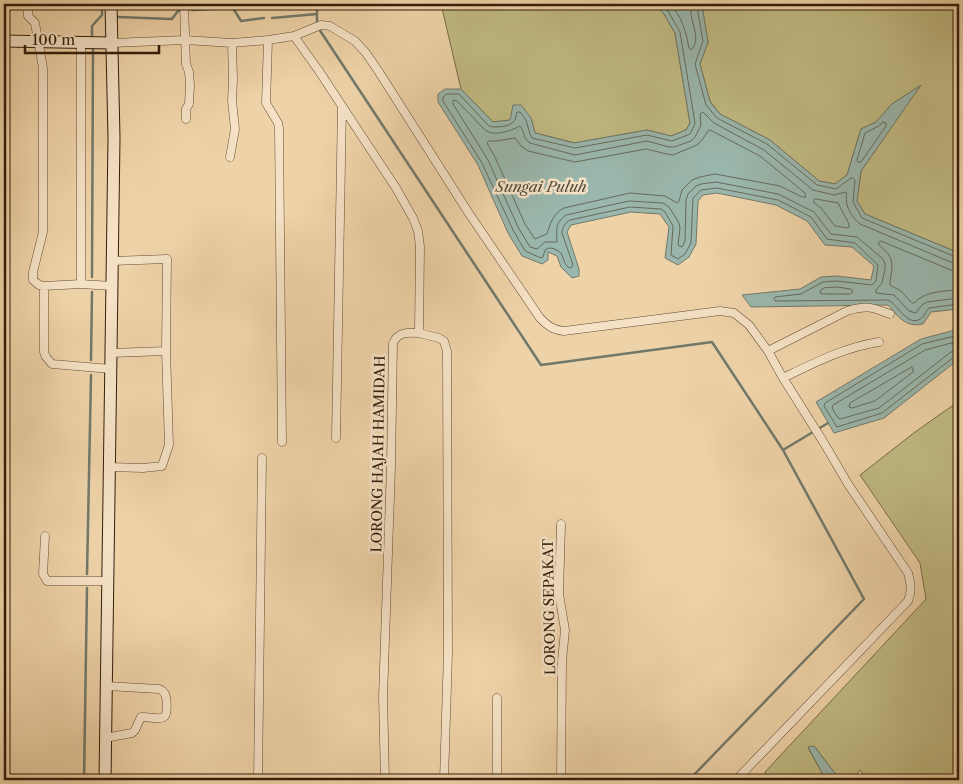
<svg xmlns="http://www.w3.org/2000/svg" width="963" height="784" font-family="'Libre Caslon Text',serif">
  <style>
    .green { fill: #c1ba82; stroke: #7a6c46 }
    .water { fill: #9ab7ad; stroke: #71796b }
    .lines { fill: none; stroke-linecap: round; stroke-linejoin: round }
    .shore { stroke: #666a5b; stroke-width: 1 }
    .stream { stroke: #71796b; stroke-width: 2.5 }
    .street-casing { stroke: #624a31; stroke-width: 9 }
    .secondary-casing { stroke: #331d09; stroke-width: 13 }
    .street { stroke: #f5e2c6; stroke-width: 8 }
    .secondary { stroke: #f5e2c6; stroke-width: 11 }
    .labels { text-anchor: middle; dominant-baseline: central; stroke-width: 5; stroke-linejoin: round; paint-order: stroke }
    .street-label { font-size: 14px; fill: #331d09; stroke: #f5e2c6 }
    .water-label { font-size: 15px; font-style: italic; fill: #524b3a; stroke: #f5e2c6 }
  </style>
  <rect width="100%" height="100%" fill="#efd3a8"/>
  <filter id="stains"><feTurbulence type="fractalNoise" baseFrequency=".004" numOctaves="4"/><feColorMatrix values="0 0 0 0 .2 0 0 0 0 .09 0 0 0 0 .02 0 0 0 .5 -.17"/></filter>
  <radialGradient id="worn" r=".72"><stop offset=".6" stop-color="#630" stop-opacity="0"/><stop offset="1" stop-color="#630" stop-opacity=".3"/></radialGradient>
  <path class="green" d="M441 4H526L527 7 556 8 568 4H654L664 14 675 33 690 123 686 130 671 136 647 130 575 143 535 133 531 118 493 122 461 89Z
    M704 4H959V253L865 214 857 201 861 171 919 87 892 104 876 122 861 129 847 175 835 184 819 181 770 140 720 114 710 101 700 64 708 42 703 12Z
    M959 401V602L952 608 959 612V780H868L860 770C855 778 850 780 840 780L814 746 808 748 826 780H767L765 772 926 599 920 563 860 475 915 432Z"/>
  <path class="water" d="M654 4H704L703 12 708 42 700 64 710 102 720 114 770 140 819 181 835 184 847 175 861 129 876 122 892 104 921 85 861 171 857 201 865 214 959 253V309L931 312 923 324C905 328 898 316 888 305L751 307 742 295 800 289 821 277 837 276 871 280 874 266 852 247 825 245 807 221 776 205 717 193 703 195 698 201 696 244 689 257 678 265 665 258 669 227 660 214 631 212 571 225 567 232 579 269V276L572 278 561 267 557 256 548 252V260L542 264 522 256 508 233 478 165 438 102V94L445 89H461L493 122 510 120 513 105H521L531 118 535 133 574 143 647 130 671 136 686 130 690 123 675 33 664 14Z
    M959 329V359L884 418 834 433 816 402 921 339Z
    M814 746 840 780H826L808 747Z"/>
  <g class="lines">
    <path class="shore" d="M661 4 668 11 680 32 695 123 694 126 690 134 672 141 647 135 575 148 532 138 530 134 526 120 520 112H517C516 115 516 119 514 121 511 127 494 128 489 126L459 94H447L443 97V101L482 163 513 230 525 251 541 258 543 257 545 250C550 246 556 249 561 253 564 258 564 267 571 268L573 265 562 233C562 228 566 222 570 220L630 207 661 209 665 212 673 226 671 255 678 259 685 254 691 243 693 198 701 190 717 188 778 200 811 217 827 239 855 243 878 265 876 281 872 285 837 281 823 282 801 294 775 297 774 299 775 301 888 300C897 304 907 325 918 320 923 319 926 311 929 308L959 304
      M670 4C682 16 686 32 689 48L691 50C701 40 692 25 691 13 691 11 692 6 692 4
      M699 4 698 13 703 41 695 64 706 105 717 118 767 144 817 185 836 189 851 178H853L855 180 853 202 862 218 956 257 959 258
      M883 122 886 123V126L861 162H858L857 160 865 133 879 126Z
      M710 130 760 156 805 193 806 197H802L780 186 715 174 700 177 692 180 682 190 679 201 677 203 665 196 630 193 564 208C554 213 550 223 547 234L535 239 525 224 495 157 487 143 489 141H496L515 138 521 146 528 151 575 162 646 149 667 154 673 155 697 145 702 140 708 131Z
      M816 199 838 203 849 224V227L847 228 835 226 821 208 814 203V200Z
      M959 264 953 263 860 224C855 220 849 212 847 205 846 201 847 196 846 192L834 195 813 190 764 150 714 123 703 112 700 114 701 125 695 137 691 141 674 147H669L647 141 575 155 530 143C523 139 525 132 520 126 510 131 495 137 485 130L457 101 454 100 453 102V104L488 160 518 227 530 247 537 249 545 242H557C557 230 554 224 566 215L629 201 663 203 669 207 679 223 680 228 678 245 679 246 682 247 685 241 686 200 688 194 696 186 701 184 716 182 778 194 814 212 831 234 857 237 883 259 885 264V269L882 283 876 290V293L894 295 909 311 916 313 922 305 927 302 959 298
      M959 271 951 270 881 241 878 243C880 248 886 250 889 255 895 265 890 275 890 285L901 291 912 303H914C925 291 944 291 959 290
      M837 287 851 289 853 292 850 294H823L820 293 821 290 824 288Z
      M959 335 922 344 825 403 824 406 837 427 882 413 954 357 959 356
      M959 341 925 350 833 405 832 408 838 418 840 419 879 408 951 352 959 349
      M912 367 913 369V372L875 401 852 408 849 407 850 403 910 368Z"/>
    <path class="stream" d="M317 4V24
      M192 10 233 8 241 21 264 18
      M118 17 172 19 178 11H181
      M272 18 317 14
      M319 29 541 365 712 342 783 450 864 599 689 780
      M92 35V26L102 15V6
      M92 277 93 47
      M91 360 92 292
      M783 450 828 423
      M87 574 91 375
      M84 780 87 588"/>
    <defs>
      <path id="street" d="M28 4V16L35 23 43 68V232L33 272V280L39 285 44 286 81 284 112 286
        M184 4 186 64 189 72 190 85 189 104 186 109V119
        M294 36 319 71 396 188 413 218 418 231 420 247 419 333C408 332 398 332 393 343L391 467 383 697 385 780
        M268 40 266 103 278 123 279 128 282 442
        M81 42V284
        M112 43 185 40 232 43 268 40 294 36 321 25 330 26 355 41 366 53 379 72 468 212 540 318C548 326 553 330 564 331L720 311 734 313 749 325 768 351 783 378 824 443 848 484 908 573C911 584 912 591 908 601L736 780
        M230 157 235 129 232 101 233 79 232 43
        M112 261 167 259 166 351
        M44 286V352L46 357 52 364 111 369
        M419 333 439 338 444 341 447 351 448 653 444 780
        M768 351 847 311C866 305 872 307 890 314
        M783 378C814 363 845 347 879 342
        M336 438 342 107
        M109 467 143 468 162 466 169 445 166 351 111 353
        M561 524 559 594 565 630 562 661 561 780
        M45 536 43 574 47 581H108
        M105 738 132 733 135 730 141 717H144C149 717 159 720 164 717 168 715 167 698 165 694 163 691 163 691 159 689L106 686
        M258 780 262 458
        M497 780V698"/>
      <path id="secondary" d="M4 41 112 43
        M105 780 114 138 111 4"/>
    </defs>
    <use href="#street" class="street-casing"/>
    <use href="#secondary" class="secondary-casing"/>
    <use href="#street" class="street"/>
    <use href="#secondary" class="secondary"/>
  </g>
  <g class="labels">
    <g class="street-label">
      <text transform="translate(378 454) rotate(-89)">LORONG HAJAH HAMIDAH</text>
      <text transform="translate(549 607) rotate(-91)">LORONG SEPAKAT</text>
    </g>
    <g class="water-label">
      <text x="541" y="186">Sungai Puluh</text>
    </g>
  </g>
  <rect width="963" height="784" fill="none" stroke="#efd3a8" stroke-width="20"/>
  <rect x="5" y="5" width="953" height="774" fill="none" stroke="#331d09" stroke-width="2.5"/>
  <rect x="10" y="10" width="943" height="764" fill="none" stroke="#331d09"/>
  <path d="M25 45v8h134v-8" fill="none" stroke="#331d09" stroke-width="2.5"/>
  <text x="32" y="45" font-size="15" fill="#331d09" stroke="#f5e2c6" stroke-width="4" paint-order="stroke">100 m</text>
  <rect width="100%" height="100%" filter="url(#stains)"/>
  <rect width="100%" height="100%" fill="url(#worn)"/>
</svg>
